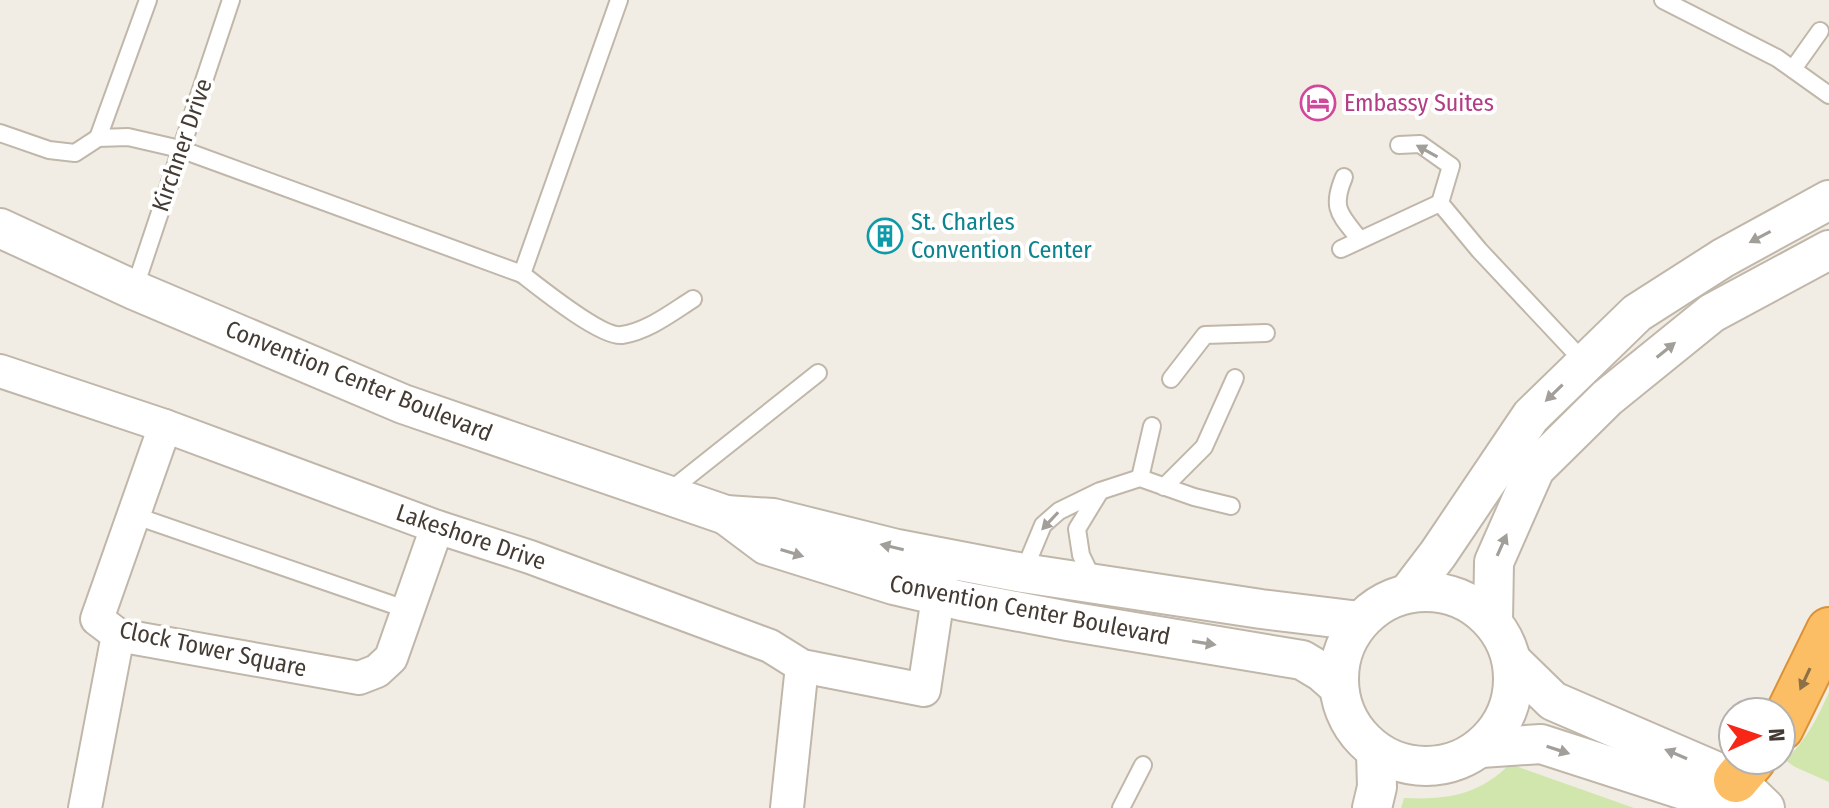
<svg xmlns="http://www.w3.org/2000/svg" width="1829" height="808" viewBox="0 0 1829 808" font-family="'Fira Sans Condensed',sans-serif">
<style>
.green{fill:#d1e6ad}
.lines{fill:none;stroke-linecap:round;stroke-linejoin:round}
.service-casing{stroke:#c0b7aa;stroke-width:20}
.minor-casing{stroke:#c0b7aa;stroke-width:36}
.tertiary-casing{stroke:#c0b7aa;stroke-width:42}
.motorway-casing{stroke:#db9135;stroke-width:48}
.service{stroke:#fff;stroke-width:16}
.minor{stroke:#fff;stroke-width:32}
.tertiary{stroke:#fff;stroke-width:38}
.motorway{stroke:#fcbe65;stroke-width:44}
.oneway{fill:#a29e9a}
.oneway2{fill:#8e7048}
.labels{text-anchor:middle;stroke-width:8;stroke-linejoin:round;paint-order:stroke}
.hotel-label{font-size:24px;fill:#b23c85;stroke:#fff;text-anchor:start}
.street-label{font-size:24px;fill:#443c34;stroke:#fff}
.culture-label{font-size:24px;fill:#0d838f;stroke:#fff;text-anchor:start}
</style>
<rect width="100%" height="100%" fill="#f2ede4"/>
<g class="green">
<path d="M1829,692v90l-34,-15 -10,-7c21,-19 33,-43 44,-68z"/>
<path d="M1510,764l124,44h-233l3,-10c43,2 75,-3 106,-34z"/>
</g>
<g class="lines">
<g class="service-casing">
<g id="service">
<polyline points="1663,0 1777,58 1829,95"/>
<polyline points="1793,69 1820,31"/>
<polyline points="0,133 49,150 75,153 98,138 128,137 180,149 522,274 619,0"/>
<polyline points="98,138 148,0"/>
<polyline points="1399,145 1420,144 1451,166 1440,203 1479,250 1585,363"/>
<path d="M1344,177c-14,33 -3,38 16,63"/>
<polyline points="1341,249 1440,203"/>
<path d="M522,274c18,14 80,64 100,61 26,-4 49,-22 71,-36"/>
<polyline points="134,290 231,0"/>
<polyline points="1171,379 1205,335 1266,333"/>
<polyline points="1140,478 1152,426"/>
<polyline points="1164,487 1204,447 1235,378"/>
<polyline points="667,493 818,373"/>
<polyline points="133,515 408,610"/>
<polyline points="1023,573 1043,525 1059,511 1100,491 1140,478 1194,497 1231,506"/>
<polyline points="1093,580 1081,555 1077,529 1099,493"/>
<polyline points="1121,808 1143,765"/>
</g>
</g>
<g class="minor-casing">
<g id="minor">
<polyline points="0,371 165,426 437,527 530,557 770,646 802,666 924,690 942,570"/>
<polyline points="165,426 97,619 118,635 359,678 377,671 391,658 437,527"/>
<polyline points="85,808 118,635"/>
<polyline points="787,808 802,666"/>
</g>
</g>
<g class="tertiary-casing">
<g id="tertiary">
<polyline points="0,228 134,290 403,404 726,515 773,518 897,549 1023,573 1261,609 1360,621"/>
<polyline points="726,515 766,545 894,585 962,601 1068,621 1302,660 1322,672 1339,687"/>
<circle cx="1426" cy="679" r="87"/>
<polyline points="1409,592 1438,554 1531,416 1637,313 1723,258 1829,200"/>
<polyline points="1493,621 1494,562 1535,469 1607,398 1712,313 1829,250"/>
<polyline points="1513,662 1553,701 1736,780 1765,808"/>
<polyline points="1481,748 1541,744 1727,804 1751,808"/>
<polyline points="1372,808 1377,787 1376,752"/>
</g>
</g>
<g class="motorway-casing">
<g id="motorway">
<polyline points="1781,728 1829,630"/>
<polyline points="1736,780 1753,760"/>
</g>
</g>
<use href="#service" class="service"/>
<use href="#minor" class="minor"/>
<use href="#tertiary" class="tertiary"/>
<use href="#motorway" class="motorway"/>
</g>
<defs><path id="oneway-solid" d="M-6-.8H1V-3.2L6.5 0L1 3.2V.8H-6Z" transform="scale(2)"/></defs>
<g class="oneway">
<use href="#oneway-solid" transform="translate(1427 151) rotate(-151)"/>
<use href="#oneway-solid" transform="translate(1760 237) rotate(152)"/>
<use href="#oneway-solid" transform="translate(1666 350) rotate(-39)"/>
<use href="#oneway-solid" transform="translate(1554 393) rotate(136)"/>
<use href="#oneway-solid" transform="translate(1050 521) rotate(133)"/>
<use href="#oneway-solid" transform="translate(1502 545) rotate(-66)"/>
<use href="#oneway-solid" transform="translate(892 547) rotate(-167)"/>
<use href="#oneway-solid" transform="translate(792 553) rotate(17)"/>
<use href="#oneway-solid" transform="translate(1204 643) rotate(9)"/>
<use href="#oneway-solid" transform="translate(1558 750) rotate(18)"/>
<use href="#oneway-solid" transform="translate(1676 754) rotate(-157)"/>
</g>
<use class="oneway2" href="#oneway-solid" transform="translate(1805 679) rotate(115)"/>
<defs>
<g id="hotel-ring" transform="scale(1.8)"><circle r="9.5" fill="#fff" stroke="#d1479c" stroke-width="1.5"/><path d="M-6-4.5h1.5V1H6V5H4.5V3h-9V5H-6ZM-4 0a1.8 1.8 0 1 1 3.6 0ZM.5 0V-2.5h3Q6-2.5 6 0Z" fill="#d1479c"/></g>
<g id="building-ring" transform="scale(1.8)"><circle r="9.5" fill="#fff" stroke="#0f9aa8" stroke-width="1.5"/><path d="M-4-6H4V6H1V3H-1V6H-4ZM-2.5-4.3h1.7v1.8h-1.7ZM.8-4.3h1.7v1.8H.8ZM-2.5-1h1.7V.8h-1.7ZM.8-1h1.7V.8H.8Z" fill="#0f9aa8"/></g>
</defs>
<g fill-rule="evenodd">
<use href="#hotel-ring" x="1318" y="103"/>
<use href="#building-ring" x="885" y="236"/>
</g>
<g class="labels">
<g class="hotel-label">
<text x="1344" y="111">Embassy Suites</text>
</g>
<g class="street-label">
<text transform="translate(182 145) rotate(-71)" y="8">Kirchner Drive</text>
<text transform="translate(359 381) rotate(22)" y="8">Convention Center Boulevard</text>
<text transform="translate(471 537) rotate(19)" y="8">Lakeshore Drive</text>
<text transform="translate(1030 610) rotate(11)" y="8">Convention Center Boulevard</text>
<text transform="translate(213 649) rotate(12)" y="8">Clock Tower Square</text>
</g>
<g class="culture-label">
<text x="911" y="230">St. Charles<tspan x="911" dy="28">Convention Center</tspan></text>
</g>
</g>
<g transform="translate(1757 736) rotate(87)"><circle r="38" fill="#ffffff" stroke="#b4b1ae" stroke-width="2"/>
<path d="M0-6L14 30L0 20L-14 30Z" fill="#f72616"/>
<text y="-12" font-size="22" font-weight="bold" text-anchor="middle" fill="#443c34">N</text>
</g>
</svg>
